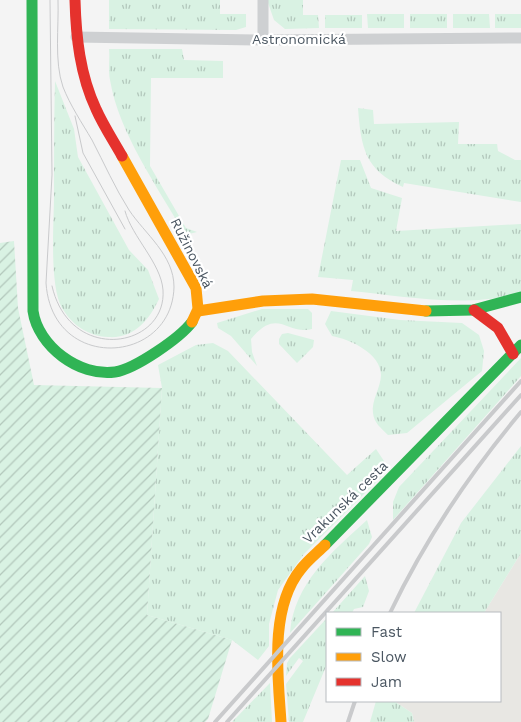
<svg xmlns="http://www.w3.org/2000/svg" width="521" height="722" viewBox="0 0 521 722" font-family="'Work Sans',sans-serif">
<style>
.commercial{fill:#e8e7e3}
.grass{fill:url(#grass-tufts)}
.garden{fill:url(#garden-furrows)}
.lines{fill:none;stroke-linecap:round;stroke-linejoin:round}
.street{stroke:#ced0d2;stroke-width:11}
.fast{stroke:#30b455;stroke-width:11}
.slow{stroke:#ff9f0a;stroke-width:11}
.jam{stroke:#e5322d;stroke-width:11}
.tram{stroke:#c9cacc;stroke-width:1}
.rail{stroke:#c9cacc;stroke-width:4}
.labels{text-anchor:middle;stroke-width:4.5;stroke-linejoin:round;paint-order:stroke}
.street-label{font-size:14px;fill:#4a5661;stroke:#fff}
</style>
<defs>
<pattern id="grass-tufts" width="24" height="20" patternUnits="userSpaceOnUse" patternTransform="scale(1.25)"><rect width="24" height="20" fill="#d9f2e3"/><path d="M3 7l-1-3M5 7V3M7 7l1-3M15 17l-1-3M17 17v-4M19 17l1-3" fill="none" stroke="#b2c7bb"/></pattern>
<pattern id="garden-furrows" width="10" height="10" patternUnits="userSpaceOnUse" patternTransform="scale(1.25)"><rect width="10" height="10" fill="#d9f2e3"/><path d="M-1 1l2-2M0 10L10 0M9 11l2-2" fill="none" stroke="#b2c7bb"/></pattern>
</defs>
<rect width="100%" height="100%" fill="#f4f4f4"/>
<polygon class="commercial" points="521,553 521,722 414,722 412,713 394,701 500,701 500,613 484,613"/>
<g class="grass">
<polygon points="109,0 220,0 220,14 246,14 246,27 236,30 109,29"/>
<polygon points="267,0 303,0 303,15 318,15 319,28 285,29 274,20"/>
<polygon points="367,14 404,14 404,28 368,28"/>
<rect x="410" y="14" width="37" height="14"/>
<polygon points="453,14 489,14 490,28 453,28"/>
<rect x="495" y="14" width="26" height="14"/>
<rect x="325" y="15" width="37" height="13"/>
<path d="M109,49h73l2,11 39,1v17h-72l-1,88 36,62 11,4 -12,3c-27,-48 -66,-101 -75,-155 -2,-10 0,-21 -1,-31z"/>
<path d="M55,81l19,48 4,28 51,93 19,20 11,29c-10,21 -25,40 -51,38 -20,-1 -36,-12 -46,-29 -13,-23 -8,-85 -8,-113 0,-38 0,-76 1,-114z"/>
<path d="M358,108l15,2 1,14 85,-2 -1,22h39l1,7 17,9h6v42l-117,-19 -1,4c-38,-17 -42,-39 -45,-79z"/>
<path d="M341,160h19l11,28 31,10 -6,33 125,-7v68c-51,17 -117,4 -170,-1l2,-11 -35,-3z"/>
<path d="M262,309h46l4,4v16c-25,7 -34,-23 -61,10l1,13 5,14 -26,-30 -13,-8 -1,-5z"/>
<path d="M331,311l69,9 62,3 17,12 5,16 -2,20 -75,62 -19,2c-7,-7 -14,-12 -15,-22 -2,-12 8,-26 8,-38 0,-22 -32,-36 -49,-39l-7,-12z"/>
<polygon points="288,333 314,340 313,347 297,363 279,344 279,339 282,334"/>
<polygon points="213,343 228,351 347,475 376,449 384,461 384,474 304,554 278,590 269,624 269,646 258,660 232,640 147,615 162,388 158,365 196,345"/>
<polygon points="521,358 521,376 393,520 393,502 399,487"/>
<polygon points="521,446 521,553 484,613 414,613 461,523"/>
<path d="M367,520l5,17 -3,7 -79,89c4,-50 42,-81 77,-113z"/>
<polygon points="365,576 369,591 363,607 354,609 352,613 332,613"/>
<polygon points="327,618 327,664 303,722 289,722 286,684 303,661 299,658 286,676 287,663 290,658"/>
<polygon points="270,683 272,722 232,722"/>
<polygon points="376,701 394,701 412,713 414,722 370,722"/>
</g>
<polygon class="garden" points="14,241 18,308 34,385 162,388 147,615 232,640 208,719 205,722 0,722 0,243"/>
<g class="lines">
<g class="street">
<polyline points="263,0 263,40"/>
<polyline points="76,37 263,40 521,38"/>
</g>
<g class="fast">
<path d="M32,0l1,311c5,35 46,66 82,61 20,-3 65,-34 77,-50"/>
<polyline points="426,311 473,310 521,297"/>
<polyline points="325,545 521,345"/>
</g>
<g class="slow">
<polyline points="122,156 196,288 198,309 192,322"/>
<polyline points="198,311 263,301 312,299 426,311"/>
<path d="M281,722c-3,-46 -12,-114 20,-153 7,-9 16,-16 24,-24"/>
</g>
<g class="jam">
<path d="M75,0c1,37 5,75 21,109 7,16 17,31 26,47"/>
<polyline points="474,310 498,328 513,354"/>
</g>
<g class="tram">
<path d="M50,0l2,175 -6,108c6,90 126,82 128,4 0,-32 -29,-53 -45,-77 -14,-22 -25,-47 -37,-70 -10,-17 -22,-35 -29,-53 -9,-26 -4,-60 -5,-87"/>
<polyline points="75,116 83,153 125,229"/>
<path d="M52,286c18,79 115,62 111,4 -2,-27 -31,-53 -38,-79"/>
</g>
<g class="rail">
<path d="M390,613c35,-73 79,-139 131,-201"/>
<polyline points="215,722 521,381"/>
<polyline points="227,722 521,395"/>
<polyline points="348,722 355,701"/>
</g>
</g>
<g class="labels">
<g class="street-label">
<text x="299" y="44">Astronomická</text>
<text transform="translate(192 253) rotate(63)" y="5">Ružinovská</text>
<text transform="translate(345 502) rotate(-44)" y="5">Vrakunská cesta</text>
</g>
</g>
<rect x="326" y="612" width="175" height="90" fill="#ffffff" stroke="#b7bbc0"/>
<rect x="336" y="628" width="25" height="8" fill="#30b455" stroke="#b7bbc0"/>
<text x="371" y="637" font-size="15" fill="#4a5661">Fast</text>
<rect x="336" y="653" width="25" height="8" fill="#ff9f0a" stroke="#b7bbc0"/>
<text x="371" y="662" font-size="15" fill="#4a5661">Slow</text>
<rect x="336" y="678" width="25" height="8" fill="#e5322d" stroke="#b7bbc0"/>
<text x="371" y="687" font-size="15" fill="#4a5661">Jam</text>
</svg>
